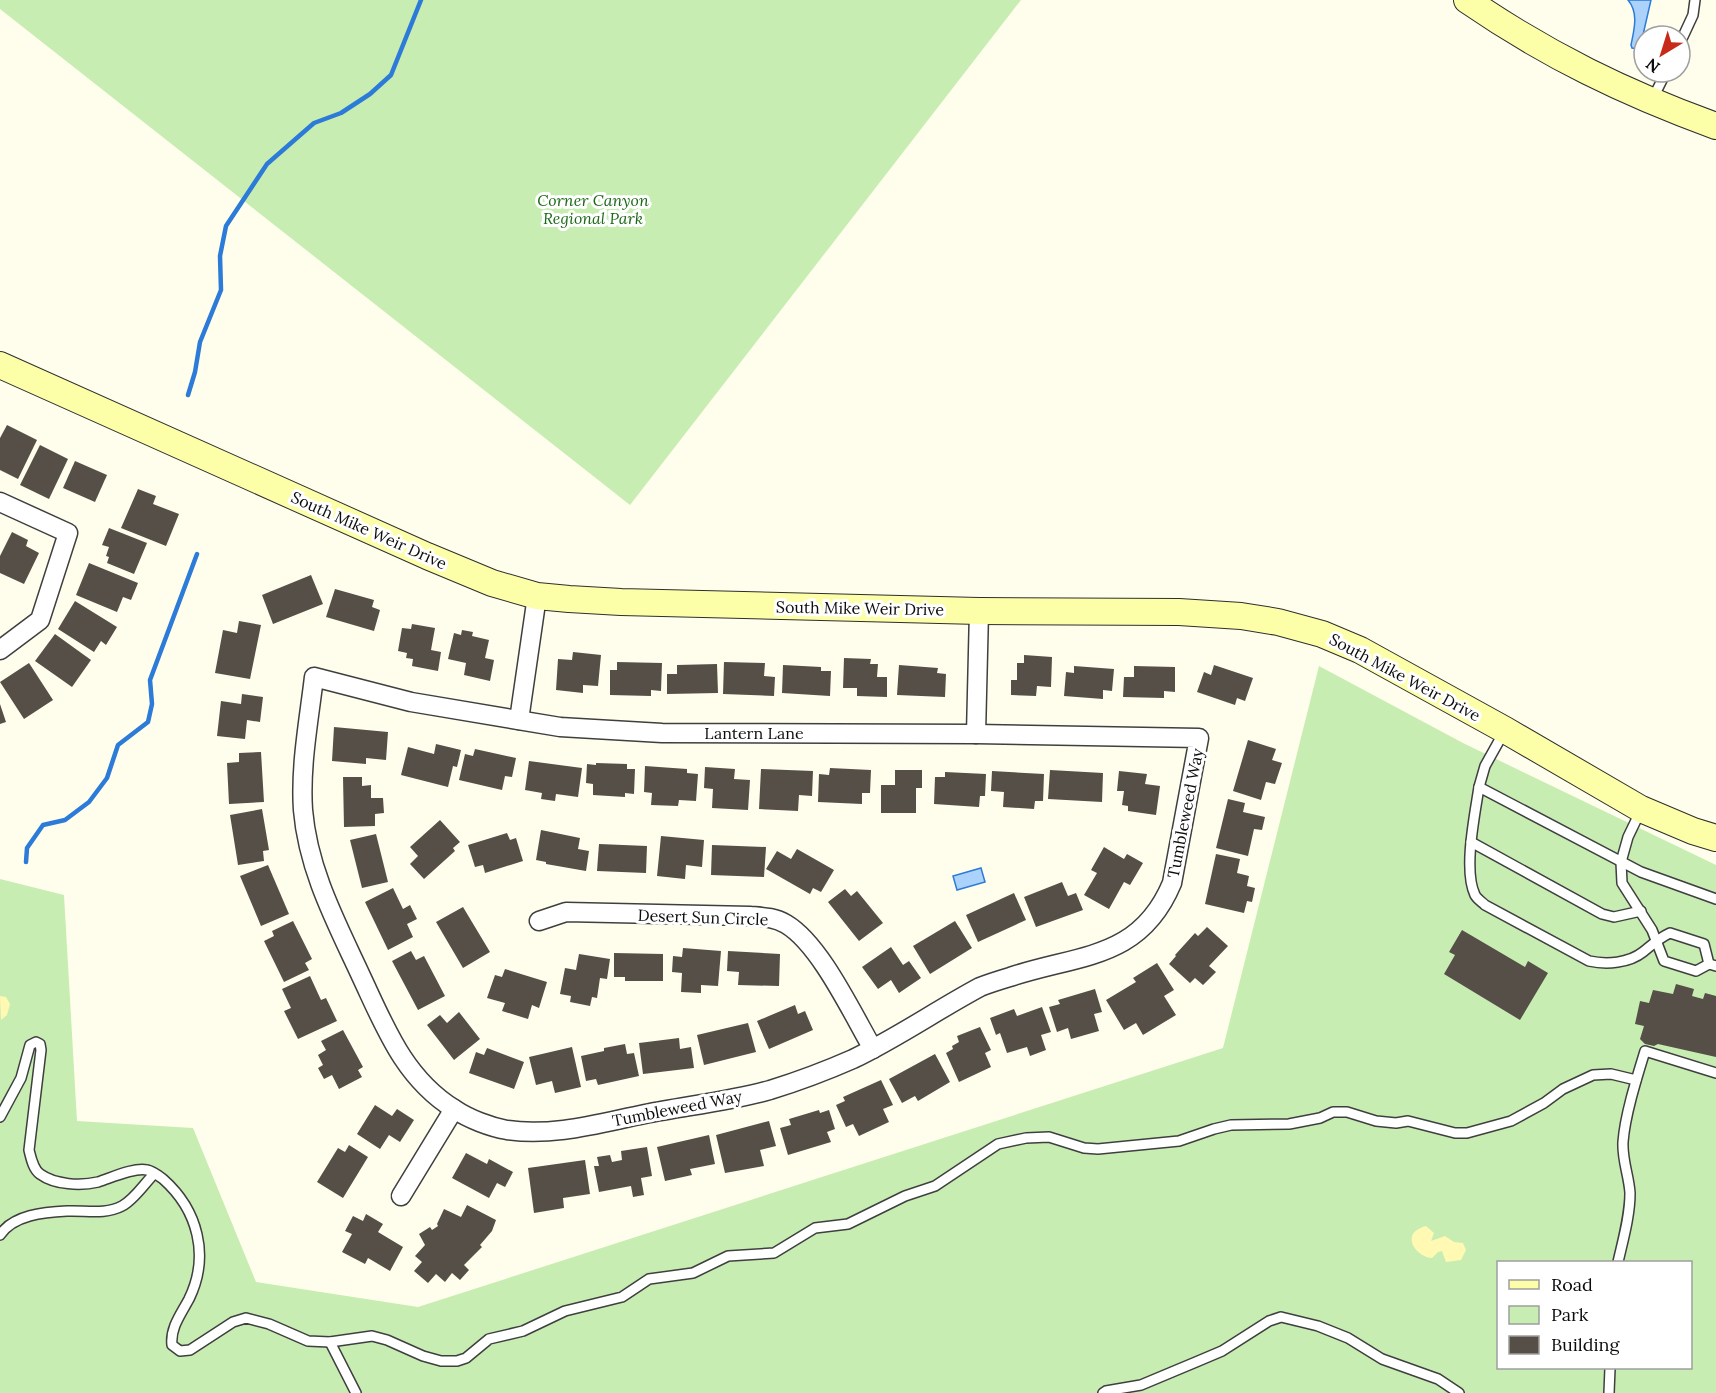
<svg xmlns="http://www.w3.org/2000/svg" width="1716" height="1393" viewBox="0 0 1716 1393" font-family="Lora,serif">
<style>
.green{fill:#c8edb2;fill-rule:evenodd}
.sand{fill:#fff9b4}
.water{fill:#abd2fb;stroke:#2c7bd8;stroke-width:1.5}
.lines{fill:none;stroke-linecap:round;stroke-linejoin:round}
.stream{stroke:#2c7bd8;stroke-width:4.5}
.building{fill:#564f48}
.lane-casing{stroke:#3f3f3f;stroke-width:12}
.street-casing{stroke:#3f3f3f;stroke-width:21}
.secondary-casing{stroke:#2e2e2e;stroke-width:28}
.lane{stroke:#fff;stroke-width:9}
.street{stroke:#fff;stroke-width:18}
.secondary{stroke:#fcffa7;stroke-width:26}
.labels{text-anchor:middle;stroke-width:6;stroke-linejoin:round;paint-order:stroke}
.park-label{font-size:16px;font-style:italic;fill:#1d6918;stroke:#fff}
.street-label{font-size:16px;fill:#0c0c0c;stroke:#fff}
</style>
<rect width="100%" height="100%" fill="#fffeec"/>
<g class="green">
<polygon points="0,0 1021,0 630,505 0,9"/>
<path d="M1319,666l144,77 253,122v528h-1716v-514l64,16 13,226 116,7 63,154 162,25 805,-259zM1498,1262h192v106h-192z"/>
</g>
<g class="sand">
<polygon points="0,996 6,997 10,1004 7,1015 1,1020"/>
<path d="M1426,1226l8,7 -3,8 14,-5 9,6 9,1 3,7 -5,10 -15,2 -4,-11 -4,1 -6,6c-10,0 -25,-13 -19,-24 2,-4 9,-7 13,-8z"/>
</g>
<g class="water">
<path d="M1628,0h23l-11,48 -2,1 -6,-1 -1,-3c3,-15 8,-32 -3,-45z"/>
<polygon points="981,868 985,882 957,890 953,876"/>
</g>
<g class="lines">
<g class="stream">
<polyline points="188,395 195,372 200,342 221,290 220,256 226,226 267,164 314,123 341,113 370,94 391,75 421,0"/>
<polyline points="26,862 27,848 43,825 65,820 89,802 107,778 118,745 148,722 152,704 150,680 197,554"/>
</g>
</g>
<g class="building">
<polygon points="7,425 37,440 18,479 0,470 0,438"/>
<polygon points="40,445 68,459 49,499 20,485"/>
<polygon points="75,461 107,475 95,502 63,488"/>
<polygon points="138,489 156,496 153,504 179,514 166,546 121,528"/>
<polygon points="109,528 147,543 134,574 107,563 109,557 106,556 109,547 102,545"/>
<polygon points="12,532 28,540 26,546 39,553 24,584 0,573 0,556"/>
<polygon points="89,563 138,583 131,600 123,597 117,612 76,595"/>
<polygon points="311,575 323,604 273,624 262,595"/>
<polygon points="335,589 374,600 372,607 380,610 374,631 326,617"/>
<polygon points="75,601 117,627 106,645 101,641 94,652 58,629"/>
<polygon points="239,621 261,625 250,679 215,673 223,630 237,633"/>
<polygon points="412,624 435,628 431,650 441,652 438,671 412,666 413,659 406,658 407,653 398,651 402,628 411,629"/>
<polygon points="462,630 473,632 472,636 489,640 485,658 494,660 490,681 464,675 466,663 448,659 454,633 461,635"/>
<polygon points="55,634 91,660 72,687 35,661"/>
<polygon points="573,652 601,655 598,686 583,685 583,693 556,690 558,659 572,660"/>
<polygon points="1024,655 1052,657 1051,687 1037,686 1036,696 1011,695 1011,680 1017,680 1017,663 1024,663"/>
<polygon points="844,658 871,659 870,664 878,664 877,677 887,677 887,697 857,696 857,688 843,688"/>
<polygon points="617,662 662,663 661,691 651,690 651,696 610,695 610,670 617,670"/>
<polygon points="724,662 765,663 764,676 775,677 774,696 723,694"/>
<polygon points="29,663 53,700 24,719 0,682"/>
<polygon points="717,664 718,693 667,694 667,674 677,674 677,665"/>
<polygon points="783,665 821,667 821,671 831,671 830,696 782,693"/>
<polygon points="899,665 938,668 937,673 946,674 945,697 897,695"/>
<polygon points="1214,665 1253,678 1245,701 1237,698 1235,705 1197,692 1204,672 1211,675"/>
<polygon points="1074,666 1114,669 1112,691 1103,690 1103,699 1064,696 1066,672 1074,673"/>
<polygon points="1134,666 1175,667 1175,692 1164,691 1164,698 1123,697 1124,677 1134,677"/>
<polygon points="242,694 263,697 260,722 247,720 245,739 217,736 221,701 241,704"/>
<polygon points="0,704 6,722 0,724"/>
<polygon points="334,727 388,732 386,760 366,758 366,764 332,761"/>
<polygon points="1248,740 1276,749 1272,760 1282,763 1275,784 1266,782 1261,800 1233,791"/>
<polygon points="436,744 461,750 457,767 453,766 448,787 401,775 408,747 434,754"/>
<polygon points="475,749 516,758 512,777 505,776 502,790 459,780 465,754 473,756"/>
<polygon points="261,752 264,802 229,804 227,763 239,762 239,753"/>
<polygon points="529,761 582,768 578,797 556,794 555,801 541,799 542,793 525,790"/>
<polygon points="596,763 627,764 627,769 635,769 634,794 625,793 625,797 593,795 593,784 586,783 587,764 596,765"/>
<polygon points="645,766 687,769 687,773 698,774 696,801 679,800 678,806 651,805 652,793 644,792"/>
<polygon points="705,767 735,769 734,779 750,780 748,810 712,808 713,789 704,788"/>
<polygon points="830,768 871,770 870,793 862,793 862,804 818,802 819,774 829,775"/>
<polygon points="761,769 813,771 812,796 799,795 798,811 759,809"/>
<polygon points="895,770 922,770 922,788 916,788 916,813 881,813 881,785 895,785"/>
<polygon points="1050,770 1103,773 1102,802 1048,799"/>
<polygon points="992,771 1044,774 1043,801 1035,801 1034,809 1003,807 1004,792 991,791"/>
<polygon points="1119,771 1147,774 1145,784 1160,786 1156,815 1128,811 1128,806 1122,805 1124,791 1117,791"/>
<polygon points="945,772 986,774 985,796 980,796 979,807 934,804 935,777 945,777"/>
<polygon points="343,777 362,777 362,786 371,785 371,798 383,798 384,813 375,814 375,826 344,827"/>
<polygon points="1228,799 1245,803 1243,812 1265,817 1262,830 1254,829 1248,856 1216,848"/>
<polygon points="262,809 269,850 263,851 264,861 238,865 230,815"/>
<polygon points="440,820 460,842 453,848 455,851 424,879 410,864 418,856 410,847"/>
<polygon points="541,830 580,838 578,849 589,851 586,871 546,864 546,862 536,860"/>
<polygon points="507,833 510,840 516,838 523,861 485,873 483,865 475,867 468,845"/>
<polygon points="376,834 388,882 362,888 350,840"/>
<polygon points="661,836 704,840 702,867 686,865 685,879 657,876"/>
<polygon points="599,844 647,846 646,873 597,871"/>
<polygon points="712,845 766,847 764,877 711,875"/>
<polygon points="1104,847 1124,859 1127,854 1143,863 1130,885 1124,882 1109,909 1084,895 1097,873 1091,870"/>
<polygon points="797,849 834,870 821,892 813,888 810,894 766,869 777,851 791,859"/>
<polygon points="1216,854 1240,859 1237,873 1249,876 1247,886 1255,888 1252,902 1247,901 1244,913 1205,904"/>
<polygon points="268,865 289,914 261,926 240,876"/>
<polygon points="1062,882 1068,896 1076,893 1083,910 1036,927 1024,897"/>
<polygon points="393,888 403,909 410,905 417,919 407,924 413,937 388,950 365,902"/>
<polygon points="845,889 851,896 857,891 883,923 859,941 828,902"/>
<polygon points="1014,893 1026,920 978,942 966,915"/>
<polygon points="463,907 490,952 463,968 436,922"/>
<polygon points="293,921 312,959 305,963 309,970 284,982 264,941 274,936 272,931"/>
<polygon points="955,921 972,948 930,974 913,946"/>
<polygon points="1207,927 1228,946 1209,966 1216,972 1203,985 1195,978 1190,983 1169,964 1176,956 1175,955 1195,933 1198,936"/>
<polygon points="1462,930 1525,967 1528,961 1548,973 1520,1020 1444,974 1455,955 1449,952"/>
<polygon points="891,947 903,965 909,961 921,978 899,993 891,980 878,989 862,967"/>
<polygon points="683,948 721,951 718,986 701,985 701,993 681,992 682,973 672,972 673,956 682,957"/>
<polygon points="411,951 416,960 424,956 445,996 418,1010 392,961"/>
<polygon points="728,951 780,954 779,986 738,985 739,972 727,971"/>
<polygon points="614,953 663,954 663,981 625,981 625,977 614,977"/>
<polygon points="579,954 610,959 607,979 600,978 597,998 592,997 590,1006 570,1002 571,996 560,994 565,968 576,970"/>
<polygon points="1157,963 1174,990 1164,996 1176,1015 1143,1035 1136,1023 1124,1030 1106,1000 1136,982 1133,978"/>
<polygon points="505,969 547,982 539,1008 532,1005 528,1019 502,1011 505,1003 487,998 495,975 502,977"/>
<polygon points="310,976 321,1000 326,998 337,1021 298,1039 284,1011 291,1008 282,989"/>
<polygon points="1676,984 1694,989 1692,996 1703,999 1705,993 1716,996 1716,1057 1658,1044 1654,1046 1645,1044 1640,1039 1644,1026 1635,1024 1640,1001 1649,1003 1653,990 1673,994"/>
<polygon points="1095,989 1102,1012 1094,1014 1099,1031 1071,1039 1068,1028 1057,1032 1049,1007 1060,1004 1058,1000"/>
<polygon points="795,1005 798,1014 805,1011 813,1030 769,1049 757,1021"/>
<polygon points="1042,1007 1051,1032 1041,1035 1046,1050 1030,1056 1027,1047 1007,1053 1000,1033 996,1035 990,1018 1014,1009 1017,1016"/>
<polygon points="459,1012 480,1039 454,1060 427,1025 440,1015 447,1023"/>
<polygon points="748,1023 756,1052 704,1065 697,1035"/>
<polygon points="980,1027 991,1050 985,1053 991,1067 959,1082 946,1053 953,1049 952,1046 959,1042 957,1036"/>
<polygon points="343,1030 363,1067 358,1070 362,1077 339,1089 332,1075 324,1079 318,1068 323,1065 318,1055 326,1050 321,1041"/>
<polygon points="679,1038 680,1049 691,1047 694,1068 643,1074 639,1043"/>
<polygon points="625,1044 627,1054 634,1053 639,1076 598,1085 596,1079 586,1081 581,1056 604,1051 604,1048"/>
<polygon points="572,1047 581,1087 555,1093 552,1081 536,1085 529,1057"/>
<polygon points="487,1048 524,1062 514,1089 469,1073 476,1052 484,1055"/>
<polygon points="935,1054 950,1082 918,1101 915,1096 902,1103 889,1079"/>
<polygon points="881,1080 893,1105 883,1109 889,1122 859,1136 853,1124 846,1127 836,1105 845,1101 843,1097"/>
<polygon points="375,1105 392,1116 397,1109 414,1120 400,1142 389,1135 380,1149 357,1134"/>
<polygon points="819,1110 820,1113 829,1110 835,1129 827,1132 831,1142 788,1155 780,1128 791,1125 789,1119"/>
<polygon points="769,1121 776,1146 760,1150 764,1166 725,1173 716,1135"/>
<polygon points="709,1135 715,1164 690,1169 692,1175 665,1181 657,1147"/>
<polygon points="349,1145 368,1157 343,1198 317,1182 338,1148 345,1152"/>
<polygon points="647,1147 652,1176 641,1178 644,1195 633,1197 631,1186 599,1192 594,1166 599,1166 597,1157 610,1155 612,1162 622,1160 621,1151"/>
<polygon points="466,1153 487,1164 489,1159 513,1172 505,1187 497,1183 489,1198 452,1178"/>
<polygon points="585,1160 590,1194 563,1198 564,1208 534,1213 528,1168"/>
<polygon points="467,1205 496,1220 492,1231 480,1245 482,1247 464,1265 469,1270 460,1280 452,1273 445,1282 436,1274 428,1283 414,1271 422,1262 415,1256 425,1245 419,1234 430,1227 432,1230 438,1226 437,1224 444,1209 461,1217"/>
<polygon points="366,1214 383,1224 378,1232 403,1247 390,1271 368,1258 365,1264 342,1252 352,1234 345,1231 353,1216 363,1221"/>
</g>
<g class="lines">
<g class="lane-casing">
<g id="lane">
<polyline points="1680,43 1693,15 1695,0"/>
<polyline points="1652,100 1666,72"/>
<polyline points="1479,787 1485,766 1504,732"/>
<polyline points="1641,810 1628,837 1621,862 1622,883 1652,930 1664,961 1696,971 1709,964 1716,966"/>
<polyline points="1471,842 1602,914 1614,917 1641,911"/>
<path d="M1709,964l-5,-20 -34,-11c-11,5 -17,11 -27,19 -14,11 -36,13 -54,9l-104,-56c-3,-3 -8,-6 -10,-10 -12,-25 0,-81 4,-108l162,85 75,27"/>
<path d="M0,1117l21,-39 9,-33 6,-3 4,2 1,6 -12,100c2,8 4,19 11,24 15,11 41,12 58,8 13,-4 36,-15 49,-12 5,1 12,6 16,9 35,31 47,77 26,120 -8,15 -19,29 -17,46l8,6 10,-1 43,-28 13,-4 23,6 39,17 22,1 42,-6 15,4 36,16 18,5h16l9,-3 23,-19 34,-8 42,-20 57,-14 27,-18 44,-6 35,-17 46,-3 41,-25 33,-4 57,-28 30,-10 63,-42 28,-6 23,-1 35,11 14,1 81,-8 35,-12 17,-4 58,-1 31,-6 13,-6h14l29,9 20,2 12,-2 47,12h12l44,-12 33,-18 19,-14 30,-14 18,-1 25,6"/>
<path d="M0,1235c13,-20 44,-23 67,-24 18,-1 38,4 55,-5 12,-6 22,-22 32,-32"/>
<path d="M1618,1262c5,-22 12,-46 12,-69 -1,-17 -8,-33 -7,-51 2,-27 14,-65 22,-91l71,22"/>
<polyline points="330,1342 356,1393"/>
<polyline points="1103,1393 1106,1391 1141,1385 1196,1362 1222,1351 1269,1321 1281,1317 1318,1326 1348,1338 1382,1359 1438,1379 1459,1393"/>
<polyline points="1609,1393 1610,1368"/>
</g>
</g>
<g class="street-casing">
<g id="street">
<polyline points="0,502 68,533 40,620 0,650"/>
<path d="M314,677l97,25 149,25 102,6 314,1 223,4 -27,145c-32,77 -93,71 -162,94 -10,3 -20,6 -30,10 -43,23 -83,51 -127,72 -25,11 -57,23 -83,31 -39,11 -85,16 -125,24 -45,9 -92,23 -138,16 -17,-3 -38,-11 -53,-21 -50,-31 -69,-82 -93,-133 -25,-54 -53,-106 -58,-166 -3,-44 6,-90 11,-133z"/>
<polyline points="519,720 537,596"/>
<polyline points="976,734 979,611"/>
<path d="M539,921l27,-9 184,4c12,1 24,1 36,8 34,20 66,89 87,125"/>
<polyline points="401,1196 454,1109"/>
</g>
</g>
<g class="secondary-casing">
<g id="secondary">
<path d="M1467,0c80,55 158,93 249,126"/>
<polyline points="0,365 427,556 492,583 537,596 569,599 621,602 979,611 1179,612 1241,616 1278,622 1322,634 1360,650 1505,730 1641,809 1693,831 1716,838"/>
</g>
</g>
<use href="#lane" class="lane"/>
<use href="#street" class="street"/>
<use href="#secondary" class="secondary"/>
</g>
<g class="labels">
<g class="park-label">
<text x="593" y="206">Corner Canyon<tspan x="593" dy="18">Regional Park</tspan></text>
</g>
<g class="street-label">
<text transform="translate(369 530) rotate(24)" y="6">South Mike Weir Drive</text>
<text transform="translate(860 608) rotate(1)" y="6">South Mike Weir Drive</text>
<text transform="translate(1405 677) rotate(28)" y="6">South Mike Weir Drive</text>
<text x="754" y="739">Lantern Lane</text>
<text transform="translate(1185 813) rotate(-79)" y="6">Tumbleweed Way</text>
<text transform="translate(703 917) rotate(2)" y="6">Desert Sun Circle</text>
<text transform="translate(677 1108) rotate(-11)" y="6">Tumbleweed Way</text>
</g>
</g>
<rect x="1497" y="1261" width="195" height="108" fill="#ffffff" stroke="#9e9e9e" stroke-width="1.5"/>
<rect x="1509" y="1280" width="30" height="9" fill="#fcffa7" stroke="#9e9e9e" stroke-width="1.5"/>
<text x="1551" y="1291" font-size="18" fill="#0c0c0c">Road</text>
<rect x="1509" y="1306" width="30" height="18" fill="#c8edb2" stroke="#9e9e9e" stroke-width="1.5"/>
<text x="1551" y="1321" font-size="18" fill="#0c0c0c">Park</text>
<rect x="1509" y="1336" width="30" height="18" fill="#564f48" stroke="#9e9e9e" stroke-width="1.5"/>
<text x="1551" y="1351" font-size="18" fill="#0c0c0c">Building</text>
<g transform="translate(1662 54) rotate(218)"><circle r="28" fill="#ffffff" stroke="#9e9e9e" stroke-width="1.5"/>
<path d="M0-4.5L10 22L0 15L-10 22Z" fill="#c72a19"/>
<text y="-9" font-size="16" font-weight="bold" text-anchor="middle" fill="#0c0c0c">N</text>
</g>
</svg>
